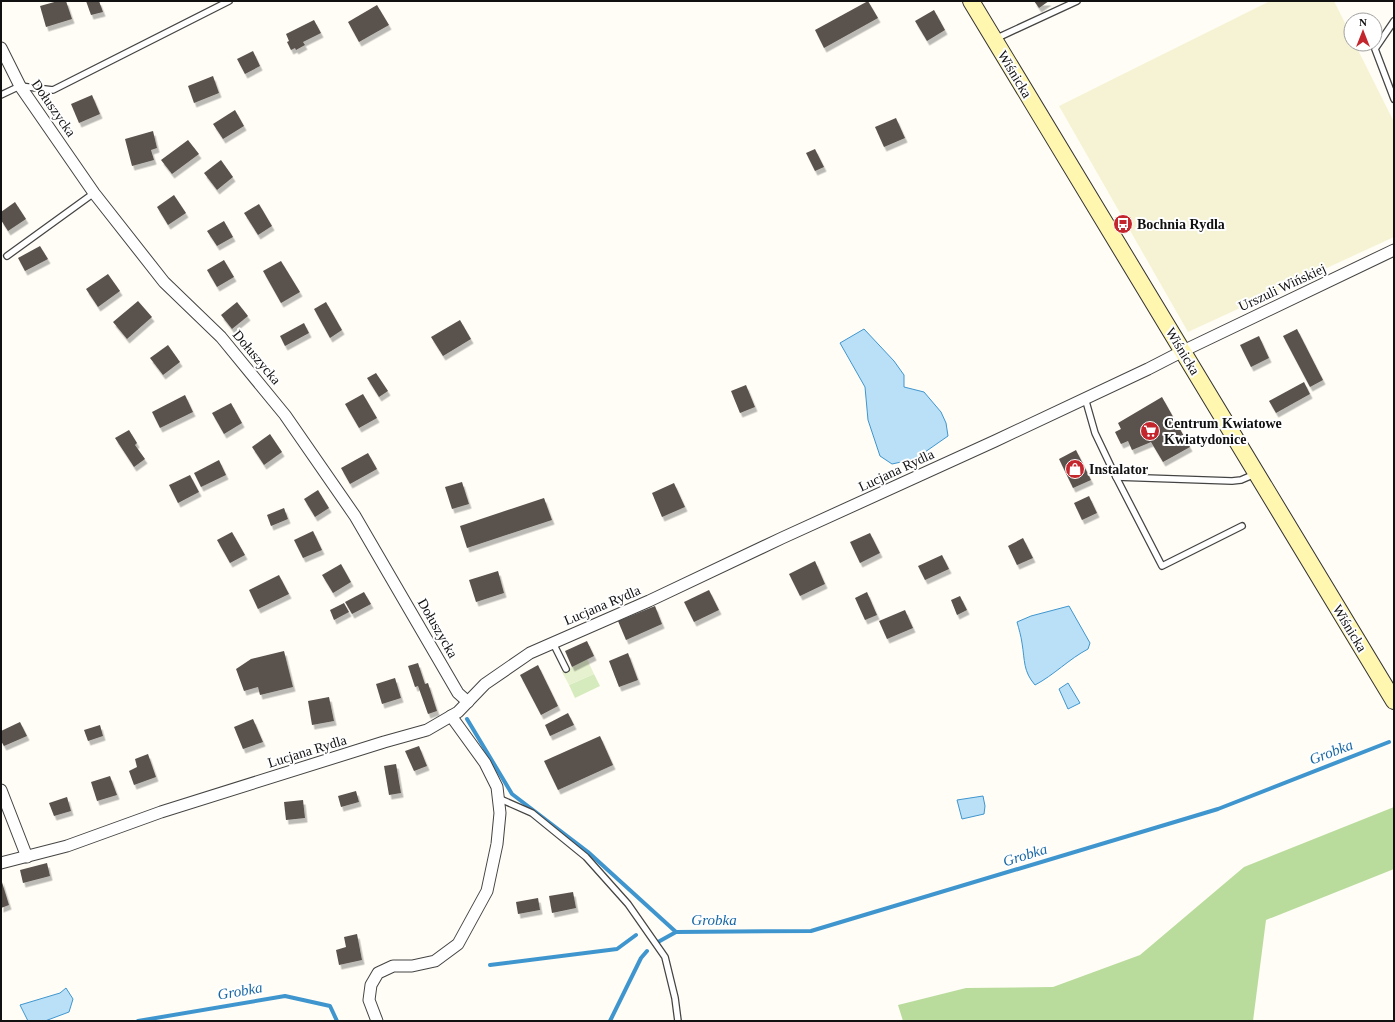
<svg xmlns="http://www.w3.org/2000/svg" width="1395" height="1022" viewBox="0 0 1395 1022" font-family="Georgia,serif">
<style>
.farmland{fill:#f6f3d4}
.green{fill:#d5ebbd}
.forest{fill:#b9dc9c}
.pitch{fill:#e6f2cf}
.water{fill:#b9e0f7;stroke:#3f96cf}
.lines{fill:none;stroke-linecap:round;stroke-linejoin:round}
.stream{stroke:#3f96cf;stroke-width:4}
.building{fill:#5a524d;filter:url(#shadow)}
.lane-casing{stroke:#444;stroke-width:8}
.street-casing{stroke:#444;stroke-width:13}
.secondary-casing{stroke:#333;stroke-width:18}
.lane{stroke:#fff;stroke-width:5.5}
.street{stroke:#fff;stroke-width:11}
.secondary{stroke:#fff6b0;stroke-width:16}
.labels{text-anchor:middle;stroke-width:4;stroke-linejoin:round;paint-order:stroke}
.street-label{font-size:14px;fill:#111;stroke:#fff}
.poi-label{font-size:14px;font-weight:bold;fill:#111;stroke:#fff;text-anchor:start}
.water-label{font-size:15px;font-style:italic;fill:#1768a6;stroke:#fff}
</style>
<defs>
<filter id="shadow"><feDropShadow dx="2.5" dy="4.5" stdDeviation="0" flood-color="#0004"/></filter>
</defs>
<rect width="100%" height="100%" fill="#fffdf5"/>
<polygon class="farmland" points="1270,1 1334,1 1351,35 1351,44 1355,44 1394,122 1394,237 1188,332 1059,106"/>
<polygon class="green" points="594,674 600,686 575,698 569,685"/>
<polygon class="forest" points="1394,807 1394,869 1266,920 1253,1021 903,1021 898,1005 966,988 1053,987 1140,955 1244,867"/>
<polygon class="pitch" points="587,659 594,674 569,685 562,672"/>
<g class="water">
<polygon points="864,329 894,361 904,375 904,387 924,392 941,412 946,423 948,436 915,459 892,464 880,456 868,420 865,387 840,343"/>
<path d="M1069,606l21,37 -2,6c-19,10 -34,26 -53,36 -12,-14 -10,-24 -13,-42 -1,-7 -3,-14 -5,-21l14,-6z"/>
<polygon points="1068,683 1080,703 1068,709 1059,689"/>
<polygon points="983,796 985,806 984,814 962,819 957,800"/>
<polygon points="66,988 73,999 69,1012 45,1021 28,1021 20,1005 60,993"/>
</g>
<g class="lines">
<g class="stream">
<polyline points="467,719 512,794 588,852 676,932"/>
<polyline points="658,942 676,932 811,931 1218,809 1389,742"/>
<polyline points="490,965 617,949 636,935"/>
<polyline points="138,1021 285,996 330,1006 337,1021"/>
<polyline points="610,1021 641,958 647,951"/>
</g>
</g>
<g class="building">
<polygon points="58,1 66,1 72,19 46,27 40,6"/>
<polygon points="86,1 99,1 103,12 91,15"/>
<polygon points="868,1 878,18 824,48 815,30"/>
<polygon points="1034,1 1049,1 1039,8"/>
<polygon points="377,5 389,25 359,42 348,22"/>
<polygon points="934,10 945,30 927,41 915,21"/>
<polygon points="314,20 321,33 303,42 305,45 296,50 295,48 291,50 287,42 289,41 286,34"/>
<polygon points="253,51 260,66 245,74 237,59"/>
<polygon points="213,76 219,93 194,103 188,86"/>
<polygon points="92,95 100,114 79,123 71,104"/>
<polygon points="235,110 244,126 223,139 213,124"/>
<polygon points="896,118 905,138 884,147 875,127"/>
<polygon points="153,131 157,148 151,150 154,160 132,166 125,139"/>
<polygon points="188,140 199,154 172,174 161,160"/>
<polygon points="815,149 824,167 815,171 806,153"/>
<polygon points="221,160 233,177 217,190 204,173"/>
<polygon points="174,195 186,213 168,225 157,207"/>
<polygon points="15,202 26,219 8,231 1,220 1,212"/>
<polygon points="259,204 272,226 258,235 244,213"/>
<polygon points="224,221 233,237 217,246 207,231"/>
<polygon points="40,246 48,259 25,271 18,258"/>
<polygon points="224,260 234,277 217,287 207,270"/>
<polygon points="281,261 300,292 281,303 263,271"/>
<polygon points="108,274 120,291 98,307 86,289"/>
<polygon points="138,301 152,317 127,339 113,322"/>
<polygon points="237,302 248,316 232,329 221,315"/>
<polygon points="326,302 342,330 330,338 314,309"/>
<polygon points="460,320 471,339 443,356 431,337"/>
<polygon points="304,323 309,333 285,346 280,336"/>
<polygon points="1297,329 1323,380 1310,387 1283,336"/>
<polygon points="1259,336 1269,358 1251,367 1240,345"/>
<polygon points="168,345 180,362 163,375 150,358"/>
<polygon points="376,373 388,391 379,397 367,378"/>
<polygon points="1304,382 1310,394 1276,413 1269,401"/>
<polygon points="746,385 755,407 740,413 731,391"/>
<polygon points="363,394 377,418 359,428 345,404"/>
<polygon points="185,395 193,412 160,428 152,412"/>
<polygon points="1162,397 1190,447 1163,462 1151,442 1132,450 1128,441 1121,444 1115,432 1121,429 1118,423"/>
<polygon points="231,403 242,423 224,434 212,413"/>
<polygon points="129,430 137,443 135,445 145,459 134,467 115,438"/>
<polygon points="270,434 282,452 264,465 252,447"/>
<polygon points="1076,450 1091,480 1073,488 1059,459"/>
<polygon points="368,453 377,469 350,484 341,468"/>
<polygon points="219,460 226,475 201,487 194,473"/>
<polygon points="190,475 199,492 178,503 169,485"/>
<polygon points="462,482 469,504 452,509 445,487"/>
<polygon points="674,483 685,507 662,517 652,493"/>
<polygon points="318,490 329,508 315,517 304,499"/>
<polygon points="1089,496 1097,513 1082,520 1074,503"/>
<polygon points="544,498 552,520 467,548 460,526"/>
<polygon points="284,508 288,519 271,526 267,515"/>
<polygon points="313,531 322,550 303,558 294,540"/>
<polygon points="232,532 245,555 230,563 217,540"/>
<polygon points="870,533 880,553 860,563 850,542"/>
<polygon points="1023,538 1033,558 1017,565 1008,546"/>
<polygon points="942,555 949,569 925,580 918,566"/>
<polygon points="815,561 825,584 800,596 789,574"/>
<polygon points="341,564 351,582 333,593 322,575"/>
<polygon points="498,571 504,593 476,602 469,580"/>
<polygon points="279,575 289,594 258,609 249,590"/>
<polygon points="709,590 719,610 694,622 684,602"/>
<polygon points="364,592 371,604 352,614 345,602"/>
<polygon points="867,592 877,615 865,620 855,598"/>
<polygon points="960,596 967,610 957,615 951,600"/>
<polygon points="344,603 349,612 334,620 330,610"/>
<polygon points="655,606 662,624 626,640 618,621"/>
<polygon points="905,610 913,628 887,639 879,621"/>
<polygon points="587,641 594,656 572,667 565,651"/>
<polygon points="284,651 293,687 260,695 258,687 244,691 236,669 251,659"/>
<polygon points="628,653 638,680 619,687 609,661"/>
<polygon points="418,663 425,684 428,683 437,711 428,714 418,686 415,687 408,666"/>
<polygon points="538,665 558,706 541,715 520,675"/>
<polygon points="395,678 401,698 382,704 376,684"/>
<polygon points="329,697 334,721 312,725 308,701"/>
<polygon points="568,713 574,725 550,736 545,725"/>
<polygon points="253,719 263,742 243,749 234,727"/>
<polygon points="20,722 27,736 4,746 1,741 1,731"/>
<polygon points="100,725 103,736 88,741 84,730"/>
<polygon points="600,736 613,765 558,790 544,761"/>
<polygon points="419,746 427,766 414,771 405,751"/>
<polygon points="148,754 156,777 134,785 129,771 137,767 135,759"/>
<polygon points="396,764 401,793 389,795 384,766"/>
<polygon points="110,776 117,795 97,801 91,782"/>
<polygon points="356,791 359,802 341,807 338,796"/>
<polygon points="67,797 71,811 54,816 49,803"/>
<polygon points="303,800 305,818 286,820 284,802"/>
<polygon points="47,863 50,876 23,883 20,870"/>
<polygon points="1,879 9,905 1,908"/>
<polygon points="573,892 576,908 552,913 549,896"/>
<polygon points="538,898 540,910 518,914 516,902"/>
<polygon points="357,934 362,960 339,965 336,950 346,947 344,937"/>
</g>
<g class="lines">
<g class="lane-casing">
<g id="lane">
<polyline points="1394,21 1375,49 1394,99"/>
<polyline points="995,39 1077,1"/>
<polyline points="1,95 20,86 53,90 229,1"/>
<polyline points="7,256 94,193"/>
<polyline points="1085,398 1095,433 1116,477 1232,481 1241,480 1255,474"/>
<polyline points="1116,477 1162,566 1242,526"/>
<polyline points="553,643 566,669"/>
<polyline points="498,798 532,813 586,857 628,904 665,957 675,998 678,1021"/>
</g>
</g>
<g class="street-casing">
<g id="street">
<polyline points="1,48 20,86 94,193 164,282 221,337 285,415 355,516 458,693 468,702"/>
<polyline points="1,790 27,857"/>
<polyline points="1,863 67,846 161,812 384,742 427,730 458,712 485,684 530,653 649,601 782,538 995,441 1148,369 1183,351 1394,250"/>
<polyline points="377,1021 369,1000 371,985 378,973 393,966 412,966 435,961 458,944 487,891 497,844 500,813 497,787 485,763 451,716"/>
</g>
</g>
<g class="secondary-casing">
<polyline id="secondary" points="971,1 1394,701"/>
</g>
<use href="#lane" class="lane"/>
<use href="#street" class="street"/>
<use href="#secondary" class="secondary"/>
</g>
<defs>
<g id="bus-disc" transform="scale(1)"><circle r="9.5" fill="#c4262e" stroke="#fff"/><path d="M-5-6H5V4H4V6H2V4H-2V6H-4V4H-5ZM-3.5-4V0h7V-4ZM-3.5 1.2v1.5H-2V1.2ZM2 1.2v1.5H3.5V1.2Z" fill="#fff"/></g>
<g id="supermarket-disc" transform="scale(1)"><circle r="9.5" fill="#c4262e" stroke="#fff"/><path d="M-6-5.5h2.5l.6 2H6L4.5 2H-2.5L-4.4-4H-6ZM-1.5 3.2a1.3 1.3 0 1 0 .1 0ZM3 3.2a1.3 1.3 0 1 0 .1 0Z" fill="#fff"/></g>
<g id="shop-disc" transform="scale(1)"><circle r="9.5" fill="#c4262e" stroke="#fff"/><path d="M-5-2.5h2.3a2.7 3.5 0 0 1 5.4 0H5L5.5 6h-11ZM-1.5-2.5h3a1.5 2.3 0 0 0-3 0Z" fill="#fff"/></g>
</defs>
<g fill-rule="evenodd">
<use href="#bus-disc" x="1123" y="224"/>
<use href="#supermarket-disc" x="1150" y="431"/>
<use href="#shop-disc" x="1075" y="469"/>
</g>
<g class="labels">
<g class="street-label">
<text transform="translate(1015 74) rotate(59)" y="5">Wiśnicka</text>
<text transform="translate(54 108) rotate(55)" y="5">Dołuszycka</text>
<text transform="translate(1282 287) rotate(-25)" y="5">Urszuli Wińskiej</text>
<text transform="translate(1183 351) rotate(59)" y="5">Wiśnicka</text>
<text transform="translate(257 357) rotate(50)" y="5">Dołuszycka</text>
<text transform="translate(896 470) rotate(-25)" y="5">Lucjana Rydla</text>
<text transform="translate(602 605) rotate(-23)" y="5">Lucjana Rydla</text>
<text transform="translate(438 628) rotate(60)" y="5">Dołuszycka</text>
<text transform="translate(1350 628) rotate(59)" y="5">Wiśnicka</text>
<text transform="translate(307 751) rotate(-17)" y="5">Lucjana Rydla</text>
</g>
<g class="poi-label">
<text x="1137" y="229">Bochnia Rydla</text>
<text x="1164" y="428">Centrum Kwiatowe<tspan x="1164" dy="16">Kwiatydonice</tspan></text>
<text x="1089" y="474">Instalator</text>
</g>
<g class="water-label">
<text transform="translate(1331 752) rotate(-21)" y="5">Grobka</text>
<text transform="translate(1025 855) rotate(-17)" y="5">Grobka</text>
<text x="714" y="925">Grobka</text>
<text transform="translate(240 991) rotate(-10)" y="5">Grobka</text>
</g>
</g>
<rect width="1395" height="1022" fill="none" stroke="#111111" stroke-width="4"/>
<g transform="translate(1363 32)"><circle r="19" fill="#ffffff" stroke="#a0a0a0"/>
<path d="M0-3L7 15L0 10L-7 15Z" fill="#c4262e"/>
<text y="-6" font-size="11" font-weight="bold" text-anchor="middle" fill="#111111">N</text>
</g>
</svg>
